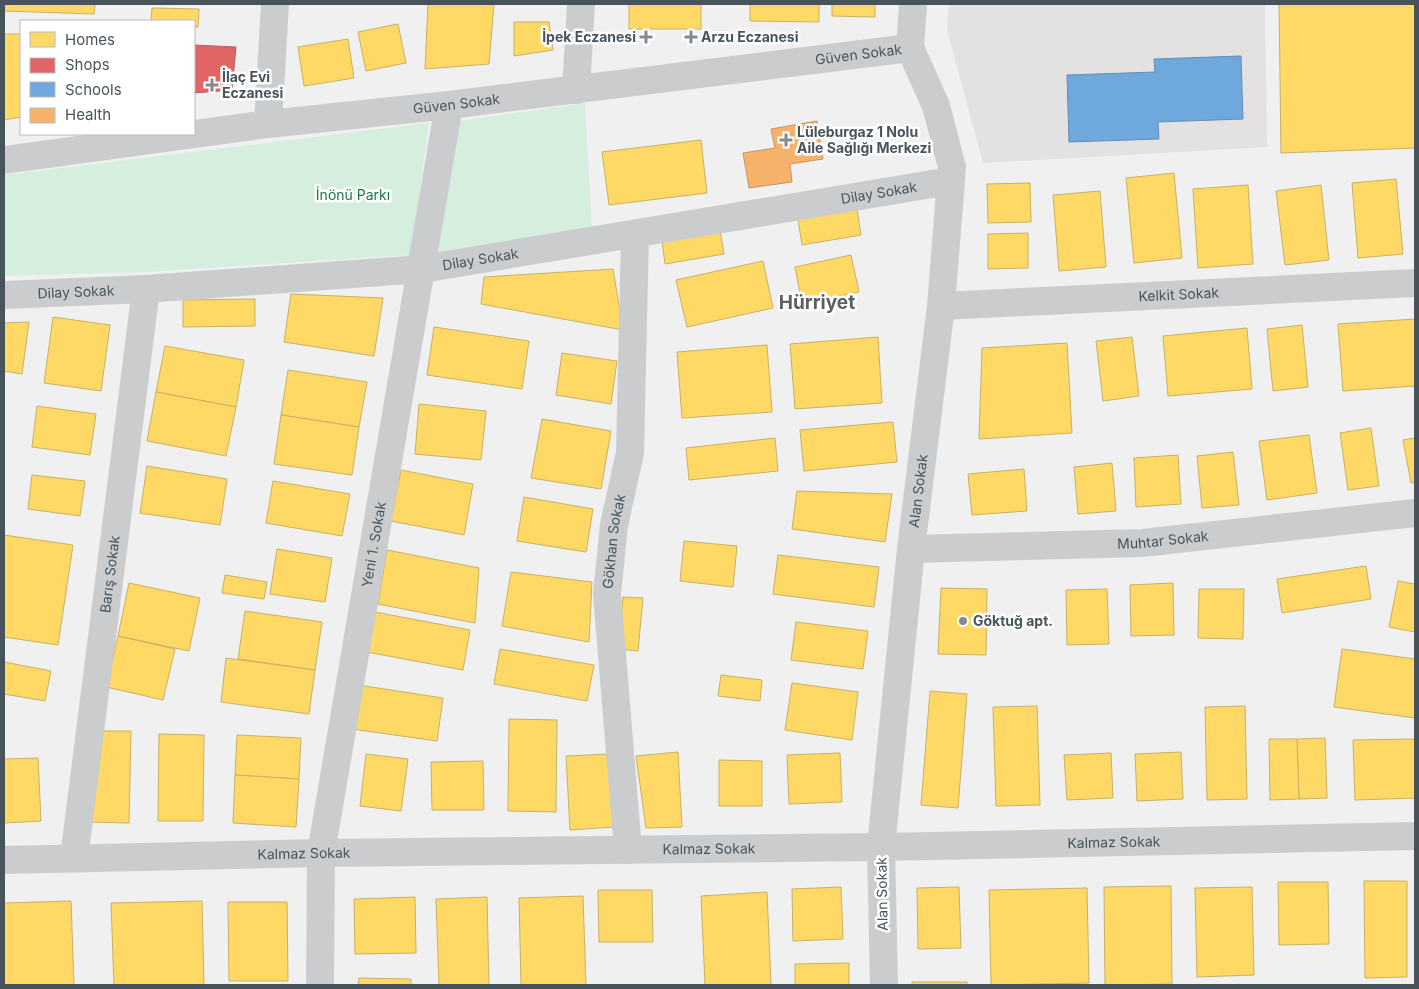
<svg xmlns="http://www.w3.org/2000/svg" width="1419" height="989" viewBox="0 0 1419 989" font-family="Inter,sans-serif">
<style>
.education{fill:#e3e1e2}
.green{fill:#d6eedd}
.homes{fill:#ffd966;stroke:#c8b163}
.shops{fill:#e06666;stroke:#b26163}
.schools{fill:#6fa8dc;stroke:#638fb6}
.health{fill:#f6b26b;stroke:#c29666}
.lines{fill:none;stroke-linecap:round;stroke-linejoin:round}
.minor{stroke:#caccce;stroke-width:28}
.poi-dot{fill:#838b90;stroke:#fff;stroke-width:2}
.labels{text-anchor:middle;stroke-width:5;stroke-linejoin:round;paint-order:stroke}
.poi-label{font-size:14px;font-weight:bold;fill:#48545c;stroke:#fff;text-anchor:start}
.street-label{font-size:14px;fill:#48545c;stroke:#fff}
.park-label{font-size:14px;fill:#1b7b45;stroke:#fff}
.district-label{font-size:19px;font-weight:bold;fill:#5c6064;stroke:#fff}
</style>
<rect width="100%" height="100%" fill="#f1f0f0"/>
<polygon class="education" points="949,4 1265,4 1267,147 983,163 947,30"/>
<g class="green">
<polygon points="585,103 592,229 438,253 460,121"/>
<polygon points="429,123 411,255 147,272 4,276 4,175"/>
</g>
<g class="homes">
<polygon points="4,4 95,4 94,14 4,11"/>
<polygon points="428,4 494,4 489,64 425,69"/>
<rect x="629" y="4" width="72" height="25"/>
<polygon points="750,4 819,4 819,22 750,21"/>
<polygon points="832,4 875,4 875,17 832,16"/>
<polygon points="1279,4 1415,4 1415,148 1281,153"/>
<polygon points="152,8 199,9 198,27 194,27 194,21 151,21"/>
<polygon points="514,22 549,22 553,50 514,56"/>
<polygon points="398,24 406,63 366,71 358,32"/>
<polygon points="4,34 21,34 21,117 4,120"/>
<polygon points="348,39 354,78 304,86 298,47"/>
<polygon points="701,140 707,193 609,205 602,152"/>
<polygon points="1174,173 1182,258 1134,263 1126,178"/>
<polygon points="1396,179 1403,254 1358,258 1352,183"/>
<polygon points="1030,183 1031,222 988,223 987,184"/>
<polygon points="1248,185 1253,264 1198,268 1193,189"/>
<polygon points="1321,185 1329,260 1285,265 1276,191"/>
<polygon points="1100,191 1106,267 1059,271 1053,195"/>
<polygon points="856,204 861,235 802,245 797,214"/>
<polygon points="719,224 724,254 665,264 661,233"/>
<polygon points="1028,233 1028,268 988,269 988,234"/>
<polygon points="851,255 859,292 802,304 795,267"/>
<polygon points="763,261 773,308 687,327 676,280"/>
<polygon points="613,269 623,330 481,304 484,277"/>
<polygon points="291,294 383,298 374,356 284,342"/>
<polygon points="255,299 255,326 183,327 183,300"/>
<polygon points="53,317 110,325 101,391 44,383"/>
<polygon points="1415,319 1415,386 1343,391 1338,324"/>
<polygon points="29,322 22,374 4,371 4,323"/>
<polygon points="1302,325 1308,387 1273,391 1267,329"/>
<polygon points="434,327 529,341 522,389 427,375"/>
<polygon points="1247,328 1252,389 1168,396 1163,336"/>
<polygon points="878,337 882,403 795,409 790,344"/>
<polygon points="1132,337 1139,396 1103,401 1096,341"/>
<polygon points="1067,343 1072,433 979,439 982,348"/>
<polygon points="767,345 772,412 682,418 677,352"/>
<polygon points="165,346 244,360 236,407 156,392"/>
<polygon points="562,353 617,361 611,404 556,395"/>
<polygon points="288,370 367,382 359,427 281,415"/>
<polygon points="156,392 236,407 226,456 147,441"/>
<polygon points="419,404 486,411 481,460 415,454"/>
<polygon points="37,406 96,414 90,455 32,447"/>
<polygon points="281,415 359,427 352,475 274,464"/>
<polygon points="542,419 611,431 601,489 531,478"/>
<polygon points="893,422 897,462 804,471 800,430"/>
<polygon points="1371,428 1379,486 1348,490 1340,433"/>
<polygon points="1309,435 1317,493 1267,500 1259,441"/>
<polygon points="775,438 778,471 689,480 686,448"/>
<polygon points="1415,438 1415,482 1411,483 1403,440"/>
<polygon points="1233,452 1239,505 1202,508 1197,456"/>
<polygon points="1178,455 1181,504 1136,507 1134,458"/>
<polygon points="1112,463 1116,511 1078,514 1074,467"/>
<polygon points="147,466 227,479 220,525 140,513"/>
<polygon points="1024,469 1027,511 972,515 968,474"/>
<polygon points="401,470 473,484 464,535 391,521"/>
<polygon points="32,475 85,481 80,516 28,509"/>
<polygon points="273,481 350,494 342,536 266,523"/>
<polygon points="797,491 892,494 885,542 792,529"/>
<polygon points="524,497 593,509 586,552 517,541"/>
<polygon points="4,535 73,545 58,645 4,637"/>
<polygon points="684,541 737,546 733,587 680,581"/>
<polygon points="277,549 332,558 325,602 270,594"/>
<polygon points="387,550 479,568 475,623 378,604"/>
<polygon points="778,555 879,567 874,607 773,594"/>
<polygon points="1366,566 1371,599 1282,613 1277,579"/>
<polygon points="511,572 592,582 589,642 502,626"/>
<polygon points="225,575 267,582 264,599 222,593"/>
<polygon points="1398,581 1415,584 1415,632 1389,627"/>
<polygon points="129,583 200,598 189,651 118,636"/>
<polygon points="1173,583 1174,635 1131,636 1130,585"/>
<polygon points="941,588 987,589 986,655 938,654"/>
<polygon points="1107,589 1109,644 1067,645 1066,590"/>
<polygon points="1199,589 1244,589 1243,639 1198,638"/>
<polygon points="623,597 643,598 638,651 618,649"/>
<polygon points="245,611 322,622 315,670 238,659"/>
<polygon points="375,612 470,630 463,670 367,652"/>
<polygon points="796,622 868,631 863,669 791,660"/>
<polygon points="118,636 175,649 163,700 106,687"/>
<polygon points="500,649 594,665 587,701 494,684"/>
<polygon points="1342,649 1415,659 1415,718 1334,707"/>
<polygon points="226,658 315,670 309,714 221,702"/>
<polygon points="4,662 51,671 45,701 4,694"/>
<polygon points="721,675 762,680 760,701 718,696"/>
<polygon points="792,683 858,692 852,740 785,730"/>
<polygon points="358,685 443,698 437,741 352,729"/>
<polygon points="930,691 967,694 958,808 921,805"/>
<polygon points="1037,706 1040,805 996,806 993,707"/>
<polygon points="1245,706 1247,799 1207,800 1205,707"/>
<polygon points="509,719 557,720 556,812 508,811"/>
<polygon points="91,731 131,731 129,823 89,822"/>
<polygon points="159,734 204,735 203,821 158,821"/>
<polygon points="237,735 301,738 299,779 235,775"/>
<polygon points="1325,738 1327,798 1299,799 1297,739"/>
<polygon points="1269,739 1297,739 1299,799 1270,800"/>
<polygon points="1415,739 1415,798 1355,800 1353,740"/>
<polygon points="678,752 682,827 646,828 636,756"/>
<polygon points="1181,752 1183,799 1137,801 1135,754"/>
<polygon points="840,753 842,802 789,804 787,755"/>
<polygon points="1111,753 1113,798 1067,800 1064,755"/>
<polygon points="366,754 408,759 401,811 360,806"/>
<polygon points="610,754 614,827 570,830 566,756"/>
<polygon points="38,758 41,821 4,823 4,759"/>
<polygon points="719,760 762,761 762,806 719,806"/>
<polygon points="483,761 484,810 432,810 431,762"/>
<polygon points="235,775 299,779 296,827 233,823"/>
<polygon points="1364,881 1407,881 1407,977 1365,978"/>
<polygon points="1278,882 1328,882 1329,944 1279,945"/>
<polygon points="1171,886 1172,984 1105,985 1104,887"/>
<polygon points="841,887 843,939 793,941 792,889"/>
<polygon points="959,887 961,948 918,949 917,888"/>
<polygon points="1252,887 1254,975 1197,977 1195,888"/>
<polygon points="1087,888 1089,983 991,985 989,890"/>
<polygon points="598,890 652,890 653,942 599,942"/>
<polygon points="767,892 771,985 705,985 701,896"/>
<polygon points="583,896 586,985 521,985 519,898"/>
<polygon points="415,897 416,953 355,954 354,899"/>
<polygon points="487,897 489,985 439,985 436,899"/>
<polygon points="71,901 74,985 4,985 4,903"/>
<polygon points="202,901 204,985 114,985 111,903"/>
<polygon points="228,902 287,902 288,981 229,981"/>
<polygon points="849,963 849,985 795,985 795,964"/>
<polygon points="359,978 411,979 411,985 358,985"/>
<rect x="912" y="982" width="55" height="3"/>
</g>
<polygon class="shops" points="194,45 236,47 232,90 194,93"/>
<polygon class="schools" points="1241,56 1243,119 1158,122 1159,139 1069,142 1067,75 1155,72 1154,59"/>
<polygon class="health" points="817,121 823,159 790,164 792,182 749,188 743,153 775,148 771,129"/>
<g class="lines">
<g class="minor">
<polyline points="576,90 581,4"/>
<polyline points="268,124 275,4"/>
<path id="s1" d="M4,160l264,-36 181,-19 461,-57"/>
<path id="s2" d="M4,295l142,-6 276,-20 528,-88"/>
<path id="s3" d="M941,306l474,-23"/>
<path id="s4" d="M911,549l231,-6 273,-30"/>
<path id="s5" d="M628,850l-21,-256 7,-69 16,-72 5,-219"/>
<path id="s6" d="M74,858l72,-569"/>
<path id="s7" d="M4,860l317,-7 560,-6 534,-11"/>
<path id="s8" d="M320,985l1,-132 128,-748"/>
<path id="s9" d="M884,985l-3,-138 30,-298 30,-243 11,-139 -16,-61 -26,-58 3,-44"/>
</g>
</g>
<g class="poi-dot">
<path d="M643.5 29.5h5v5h5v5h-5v5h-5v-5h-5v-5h5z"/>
<path d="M688.5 29.5h5v5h5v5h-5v5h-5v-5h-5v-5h5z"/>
<path d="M209.5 77.5h5v5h5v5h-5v5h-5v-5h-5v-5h5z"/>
<path d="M783.5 132.5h5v5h5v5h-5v5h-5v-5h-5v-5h5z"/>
<circle cx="963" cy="621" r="5"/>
</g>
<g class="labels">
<g class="poi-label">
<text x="636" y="42" text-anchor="end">İpek Eczanesi</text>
<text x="701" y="42">Arzu Eczanesi</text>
<text x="222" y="82">İlaç Evi<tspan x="222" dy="16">Eczanesi</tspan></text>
<text x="797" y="137">Lüleburgaz 1 Nolu<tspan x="797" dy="16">Aile Sağlığı Merkezi</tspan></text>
<text x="973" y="626">Göktuğ apt.</text>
</g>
<g class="street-label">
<text dy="5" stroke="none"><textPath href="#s1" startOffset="861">Güven Sokak</textPath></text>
<text dy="5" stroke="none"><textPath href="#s1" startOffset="456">Güven Sokak</textPath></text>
<text dy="5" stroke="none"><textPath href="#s2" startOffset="882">Dilay Sokak</textPath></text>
<text dy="5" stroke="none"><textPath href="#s2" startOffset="478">Dilay Sokak</textPath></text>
<text dy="5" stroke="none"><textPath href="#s2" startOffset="72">Dilay Sokak</textPath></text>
<text dy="5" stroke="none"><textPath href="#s3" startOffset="238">Kelkit Sokak</textPath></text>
<text dy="5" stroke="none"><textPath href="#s9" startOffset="496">Alan Sokak</textPath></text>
<text dy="5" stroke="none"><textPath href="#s4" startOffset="252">Muhtar Sokak</textPath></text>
<text dy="5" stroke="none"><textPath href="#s5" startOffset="310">Gökhan Sokak</textPath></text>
<text dy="5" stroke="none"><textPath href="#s8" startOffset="445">Yeni 1. Sokak</textPath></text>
<text dy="5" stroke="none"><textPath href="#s6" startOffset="286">Barış Sokak</textPath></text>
<text dy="5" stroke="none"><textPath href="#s7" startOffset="1110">Kalmaz Sokak</textPath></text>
<text dy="5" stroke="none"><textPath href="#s7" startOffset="705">Kalmaz Sokak</textPath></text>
<text dy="5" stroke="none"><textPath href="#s7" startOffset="300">Kalmaz Sokak</textPath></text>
<text transform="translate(882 894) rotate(-91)" y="5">Alan Sokak</text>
</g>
<g class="park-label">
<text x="353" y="200">İnönü Parkı</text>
</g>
<g class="district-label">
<text x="817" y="309">Hürriyet</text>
</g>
</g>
<rect width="1419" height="989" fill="none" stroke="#48545c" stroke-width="10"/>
<rect x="20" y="20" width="175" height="115" fill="#ffffff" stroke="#b6bbbe"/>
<rect x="30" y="32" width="25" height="15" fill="#ffd966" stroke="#b6bbbe"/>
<text x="65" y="45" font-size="15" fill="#48545c">Homes</text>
<rect x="30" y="58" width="25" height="15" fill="#e06666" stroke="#b6bbbe"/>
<text x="65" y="70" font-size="15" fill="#48545c">Shops</text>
<rect x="30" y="82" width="25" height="15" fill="#6fa8dc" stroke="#b6bbbe"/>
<text x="65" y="95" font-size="15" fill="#48545c">Schools</text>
<rect x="30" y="108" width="25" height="15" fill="#f6b26b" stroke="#b6bbbe"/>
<text x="65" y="120" font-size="15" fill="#48545c">Health</text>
</svg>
